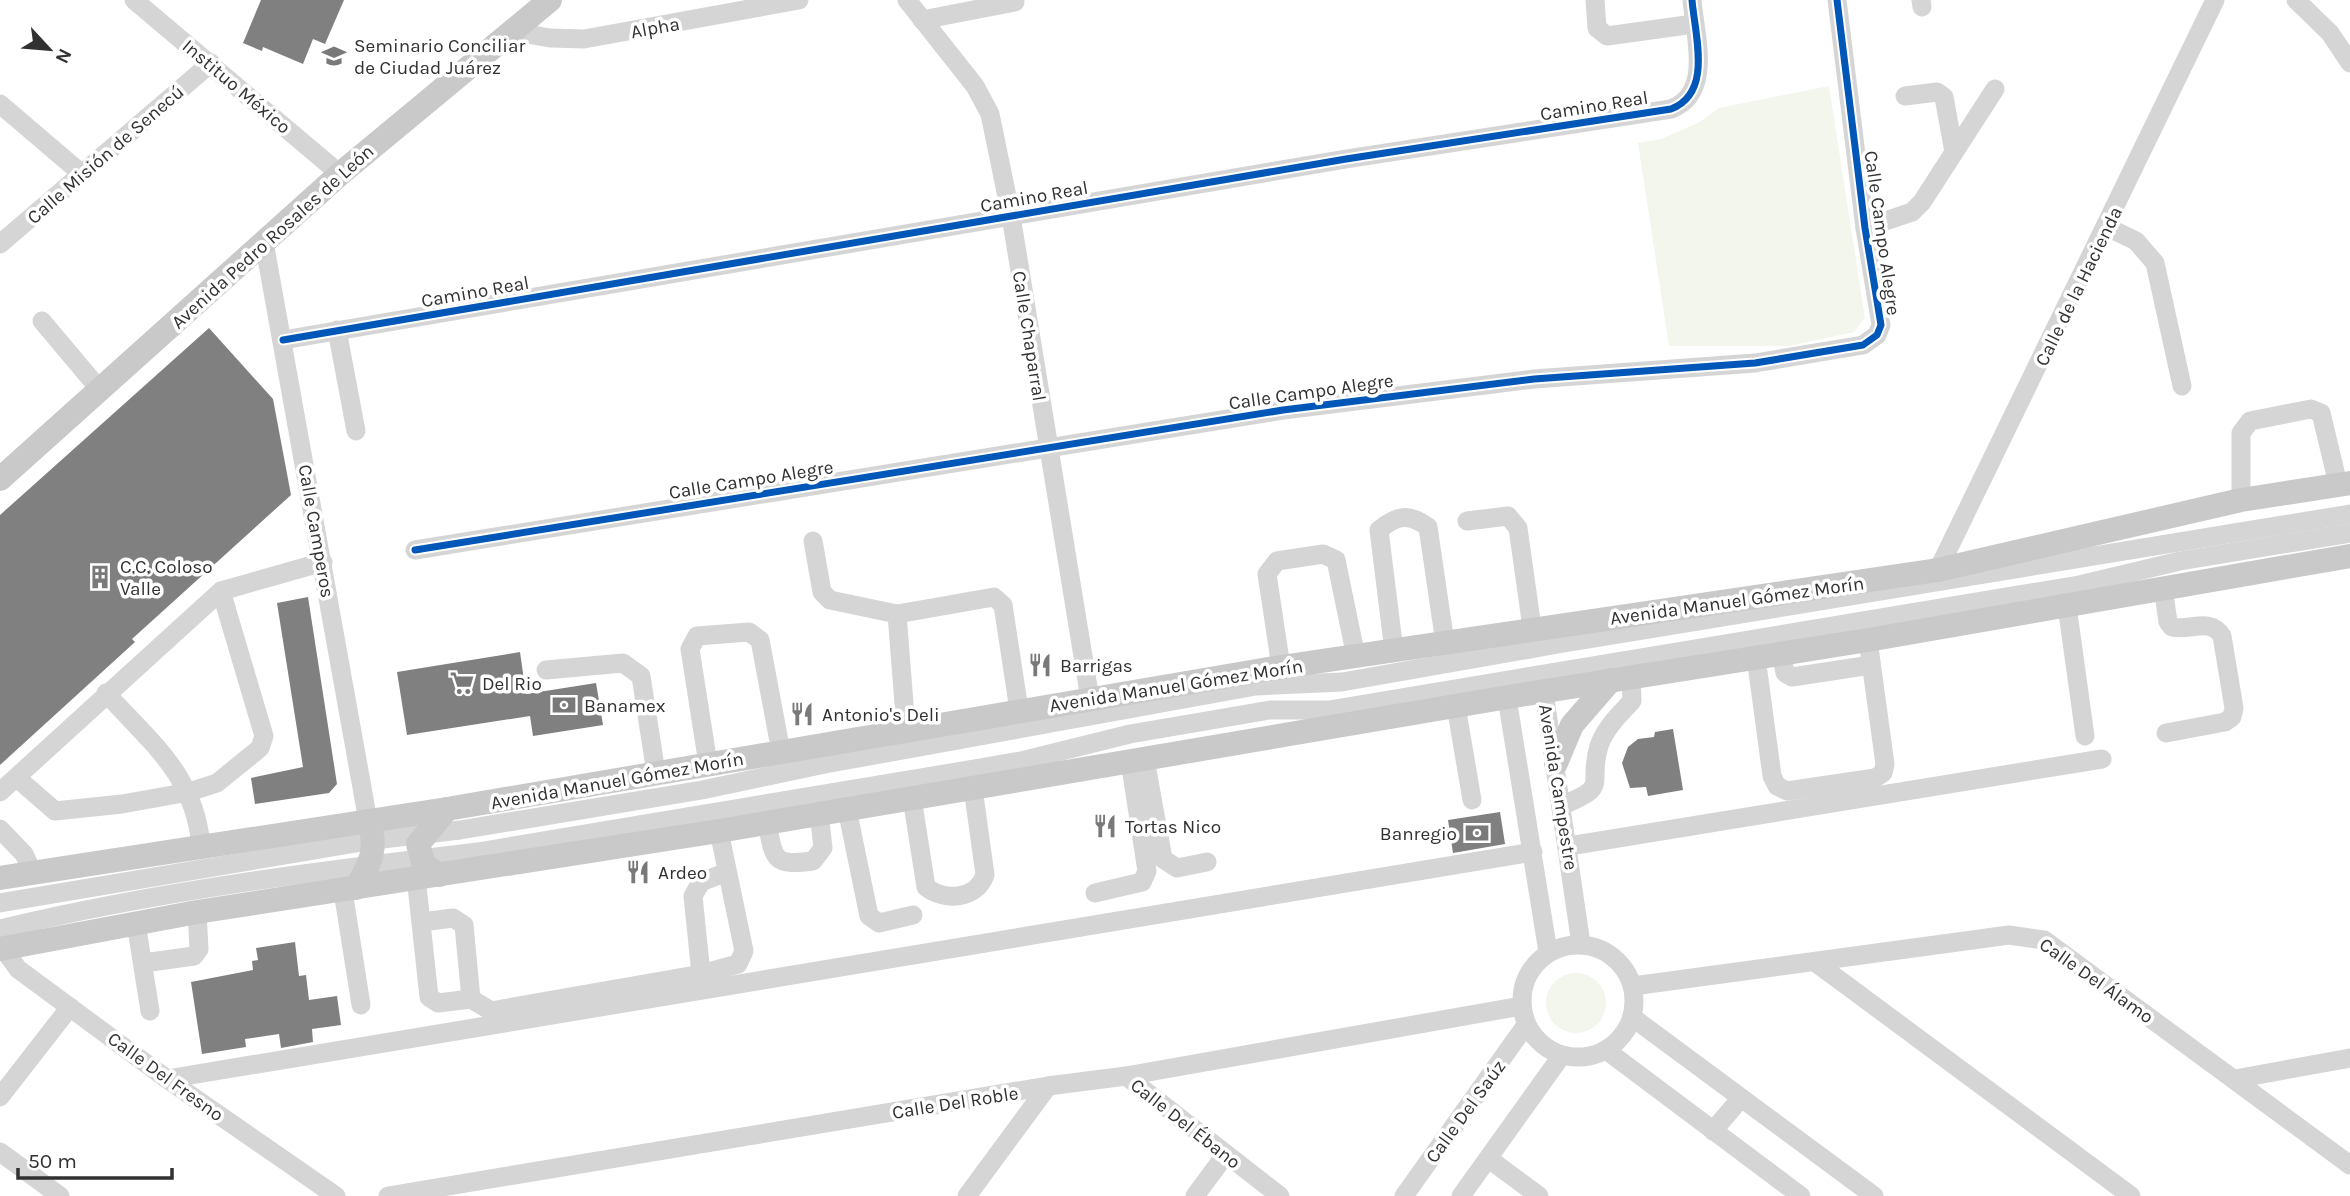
<svg xmlns="http://www.w3.org/2000/svg" width="2350" height="1196" viewBox="0 0 2350 1196" font-family="Karla,sans-serif">
<style>
.green{fill:#f2f6ed}
.building{fill:#808080}
.lines{fill:none;stroke-linecap:round;stroke-linejoin:round}
.minor{stroke:#d5d5d5;stroke-width:19}
.major{stroke:#c9c9c9;stroke-width:24}
.cycleway-casing{stroke:#fff;stroke-width:11}
.cycleway{stroke:#0057b8;stroke-width:7}
.labels{text-anchor:middle;stroke-width:7;stroke-linejoin:round;paint-order:stroke}
.street-label{font-size:19px;fill:#313131;stroke:#fff}
.poi-label{font-size:19px;fill:#313131;stroke:#fff;text-anchor:start}
</style>
<rect width="100%" height="100%" fill="#fff"/>
<g class="green">
<polygon points="1829,86 1865,318 1854,332 1790,346 1669,346 1638,143 1661,139 1698,123 1719,108"/>
<circle cx="1576" cy="1003" r="30"/>
</g>
<g class="building">
<polygon points="261,0 344,0 325,44 313,39 303,64 263,47 262,51 243,43"/>
<polygon points="209,328 273,399 291,495 132,639 135,642 0,765 0,515"/>
<polygon points="308,597 337,784 329,793 255,804 251,778 303,767 277,603"/>
<polygon points="520,652 526,694 596,683 603,725 533,736 530,716 407,735 397,672"/>
<polygon points="1673,729 1683,790 1648,796 1646,787 1630,788 1622,763 1628,747 1638,739 1654,737 1655,732"/>
<polygon points="1500,812 1505,844 1453,853 1448,820"/>
<polygon points="295,942 299,976 306,975 309,1000 337,996 341,1025 312,1029 313,1042 281,1048 279,1034 245,1039 246,1047 202,1054 191,982 253,970 252,961 258,960 256,948"/>
</g>
<g class="lines">
<g class="minor">
<polyline points="134,0 340,174"/>
<polyline points="907,0 975,86 990,114 1011,216 1090,699"/>
<polyline points="1595,0 1597,28 1607,36 1694,24"/>
<polyline points="1921,0 1922,7"/>
<polyline points="2296,0 2330,33 2350,63"/>
<polyline points="922,20 1015,2"/>
<polyline points="510,31 550,38 584,39 799,0"/>
<polyline points="1905,96 1937,92 1944,97 1954,152"/>
<polyline points="0,104 82,174"/>
<polyline points="2107,227 2136,241 2155,263 2182,386"/>
<polyline points="1865,228 1912,212 1922,202 1995,89"/>
<polyline points="264,242 368,821"/>
<polyline points="0,244 211,63"/>
<polyline points="42,321 100,390"/>
<polyline points="337,330 356,431"/>
<path d="M283,340l1063,-181 325,-50c42,-16 24,-73 21,-109"/>
<polyline points="2241,500 2241,433 2250,421 2311,409 2321,413 2338,484"/>
<polyline points="1467,521 1508,516 1518,528 1534,642"/>
<polyline points="813,541 822,592 830,600 897,614"/>
<polyline points="415,550 1283,410 1534,379 1755,363 1863,345 1877,335 1881,325 1865,228 1837,0"/>
<polyline points="1938,570 2215,0"/>
<path d="M2163,587l5,35 4,5c19,4 38,-10 50,9l12,72 -2,9 -7,5 -59,11"/>
<polyline points="2067,606 2085,736"/>
<path d="M1394,651l-15,-121c18,-15 30,-17 49,-3l17,116"/>
<polyline points="1781,653 1785,673 1792,677 1871,665"/>
<polyline points="1756,657 1772,776 1777,786 1787,791 1875,778 1883,773 1885,764 1868,640"/>
<polyline points="1281,667 1267,574 1277,561 1323,554 1336,560 1356,657"/>
<polyline points="546,670 623,663 641,676 656,773"/>
<polyline points="1542,679 1581,944"/>
<path d="M106,693c45,50 88,81 95,152"/>
<polyline points="1507,698 1548,952"/>
<polyline points="1456,706 1472,800"/>
<polyline points="906,729 897,614 994,597 1003,605 1019,710"/>
<polyline points="1145,759 1163,859 1177,868 1207,862"/>
<polyline points="708,764 690,649 697,636 749,632 760,640 781,752"/>
<polyline points="17,778 55,811 122,804 189,792 217,783 260,748 264,736 221,591"/>
<polyline points="0,792 221,591 323,562"/>
<path d="M912,798l14,89c19,15 51,12 59,-12l-12,-87"/>
<path d="M1563,805c48,-20 24,-19 36,-59 6,-18 20,-31 33,-45l-1,-23"/>
<polyline points="847,809 869,916 879,923 913,915"/>
<path d="M767,822c7,38 6,44 46,39l10,-13 -4,-35"/>
<polyline points="0,829 24,854 33,873"/>
<polyline points="719,831 744,951 738,964 701,974 693,896 701,882 727,872"/>
<polyline points="1569,846 2102,759"/>
<polyline points="416,877 429,997 438,1003 471,999"/>
<polyline points="343,891 361,1005"/>
<polyline points="1095,893 1142,882 1147,871 1130,761"/>
<polyline points="0,903 374,840 460,830 702,790 825,764 1256,686 1342,682 1558,644 2350,514"/>
<polyline points="422,922 453,918 464,925 471,999 491,1011 701,974"/>
<polyline points="136,923 150,1011"/>
<path d="M0,929c157,-38 318,-58 478,-77l478,-80 65,-11 109,-27 140,-24h59l750,-125 101,-24 170,-28"/>
<circle cx="1578" cy="1001" r="56"/>
<polyline points="3,948 18,969 167,1079 336,1196"/>
<polyline points="1815,962 2131,1196"/>
<polyline points="143,963 194,956 199,949 197,912"/>
<polyline points="1633,986 2009,935 2044,940 2350,1165"/>
<polyline points="1632,1017 1874,1196"/>
<polyline points="1606,1050 1801,1196"/>
<polyline points="1126,1076 1280,1196"/>
<polyline points="167,1079 1533,852"/>
<polyline points="2235,1079 2350,1058"/>
<polyline points="0,1097 70,1007"/>
<polyline points="1713,1131 1741,1098"/>
<polyline points="0,1152 60,1196"/>
<polyline points="1489,1159 1539,1196"/>
<polyline points="388,1196 1048,1086 1126,1076 1521,1006"/>
<polyline points="967,1196 1048,1086"/>
<polyline points="1195,1196 1226,1154"/>
<polyline points="1404,1196 1526,1025"/>
<polyline points="1461,1196 1562,1055"/>
</g>
<g class="major">
<polyline points="0,479 340,174 550,0"/>
<polyline points="1556,763 1572,725 1611,680"/>
<polyline points="439,875 424,865 418,844 447,809"/>
<polyline points="0,878 447,809 1281,667 1938,570 2241,500 2350,483"/>
<path d="M356,888c14,-24 23,-40 12,-67"/>
<polyline points="0,949 197,912 719,831 1514,696 1868,640 2350,556"/>
</g>
<g class="cycleway-casing">
<g id="cycleway">
<path d="M283,340l1063,-181 325,-50c42,-16 24,-73 21,-109"/>
<polyline points="415,550 1283,410 1534,379 1755,363 1863,345 1877,335 1881,325 1865,228 1837,0"/>
</g>
</g>
<use href="#cycleway" class="cycleway"/>
</g>
<defs>
<g id="school-bare" transform="scale(1.89)"><path d="M0-5L7-2L0 1L-7-2ZM-4 1L0 2.5L4 1V4Q0 6-4 4Z" fill="#797979" stroke="#fff" stroke-width="2.5" paint-order="stroke"/></g>
<g id="building-bare" transform="scale(1.89)"><path d="M-4-6H4V6H1V3H-1V6H-4ZM-2.5-4.3h1.7v1.8h-1.7ZM.8-4.3h1.7v1.8H.8ZM-2.5-1h1.7V.8h-1.7ZM.8-1h1.7V.8H.8Z" fill="#797979" stroke="#fff" stroke-width="2.5" paint-order="stroke"/></g>
<g id="restaurant-bare" transform="scale(1.89)"><path d="M-5-6h1v4h1v-4h1v4h1v-4h1v5L-1.5 .5V6h-2V.5L-5-1ZM5-6V6H3V1.5H1.5Q1.5-4 5-6Z" fill="#797979" stroke="#fff" stroke-width="2.5" paint-order="stroke"/></g>
<g id="supermarket-bare" transform="scale(1.89)"><path d="M-6-5.5h2.5l.6 2H6L4.5 2H-2.5L-4.4-4H-6ZM-1.5 3.2a1.3 1.3 0 1 0 .1 0ZM3 3.2a1.3 1.3 0 1 0 .1 0Z" fill="#797979" stroke="#fff" stroke-width="2.5" paint-order="stroke"/></g>
<g id="bank-bare" transform="scale(1.89)"><path d="M-6-4H6V4H-6ZM0-2.3a2.3 2.3 0 1 0 0 4.6a2.3 2.3 0 1 0 0-4.6Z" fill="#797979" stroke="#fff" stroke-width="2.5" paint-order="stroke"/></g>
</defs>
<g fill-rule="evenodd">
<use href="#school-bare" x="334" y="56"/>
<use href="#building-bare" x="100" y="577"/>
<use href="#restaurant-bare" x="1040" y="665"/>
<use href="#supermarket-bare" x="462" y="683"/>
<use href="#bank-bare" x="564" y="705"/>
<use href="#restaurant-bare" x="802" y="714"/>
<use href="#restaurant-bare" x="1105" y="826"/>
<use href="#bank-bare" x="1477" y="833"/>
<use href="#restaurant-bare" x="638" y="872"/>
</g>
<g class="labels">
<g class="street-label">
<text transform="translate(655 27) rotate(-10)" y="7">Alpha</text>
<text transform="translate(237 86) rotate(40)" y="7">Instituo México</text>
<text transform="translate(1594 105) rotate(-9)" y="7">Camino Real</text>
<text transform="translate(105 154) rotate(-41)" y="7">Calle Misión de Senecú</text>
<text transform="translate(1034 196) rotate(-10)" y="7">Camino Real</text>
<text transform="translate(1883 233) rotate(82)" y="7">Calle Campo Alegre</text>
<text transform="translate(272 236) rotate(-42)" y="7">Avenida Pedro Rosales de León</text>
<text transform="translate(2078 286) rotate(-64)" y="7">Calle de la Hacienda</text>
<text transform="translate(475 291) rotate(-10)" y="7">Camino Real</text>
<text transform="translate(1030 336) rotate(81)" y="7">Calle Chaparral</text>
<text transform="translate(1311 391) rotate(-8)" y="7">Calle Campo Alegre</text>
<text transform="translate(751 479) rotate(-9)" y="7">Calle Campo Alegre</text>
<text transform="translate(317 531) rotate(80)" y="7">Calle Camperos</text>
<text transform="translate(1737 600) rotate(-8)" y="7">Avenida Manuel Gómez Morín</text>
<text transform="translate(1176 685) rotate(-9)" y="7">Avenida Manuel Gómez Morín</text>
<text transform="translate(617 780) rotate(-10)" y="7">Avenida Manuel Gómez Morín</text>
<text transform="translate(1559 787) rotate(81)" y="7">Avenida Campestre</text>
<text transform="translate(2097 980) rotate(35)" y="7">Calle Del Álamo</text>
<text transform="translate(166 1076) rotate(36)" y="7">Calle Del Fresno</text>
<text transform="translate(955 1102) rotate(-9)" y="7">Calle Del Roble</text>
<text transform="translate(1465 1111) rotate(-54)" y="7">Calle Del Saúz</text>
<text transform="translate(1186 1123) rotate(38)" y="7">Calle Del Ébano</text>
</g>
<g class="poi-label">
<text x="354" y="52">Seminario Conciliar<tspan x="354" dy="22">de Ciudad Juárez</tspan></text>
<text x="120" y="573">C.C. Coloso<tspan x="120" dy="22">Valle</tspan></text>
<text x="1060" y="672">Barrigas</text>
<text x="482" y="690">Del Rio</text>
<text x="584" y="712">Banamex</text>
<text x="822" y="721">Antonio's Deli</text>
<text x="1125" y="833">Tortas Nico</text>
<text x="1457" y="840" text-anchor="end">Banregio</text>
<text x="658" y="879">Ardeo</text>
</g>
</g>
<g transform="translate(49 49) rotate(116)" stroke="#ffffff" stroke-width="5" paint-order="stroke">
<path d="M0-5L12 26L0 18L-12 26Z" fill="#313131"/>
<text y="-10" font-size="19" font-weight="bold" text-anchor="middle" fill="#313131">N</text>
</g>
<path d="M18 1168v10h154v-10" fill="none" stroke="#313131" stroke-width="3.5"/>
<text x="28" y="1168" font-size="21" fill="#313131" stroke="#ffffff" stroke-width="5" paint-order="stroke">50 m</text>
</svg>
